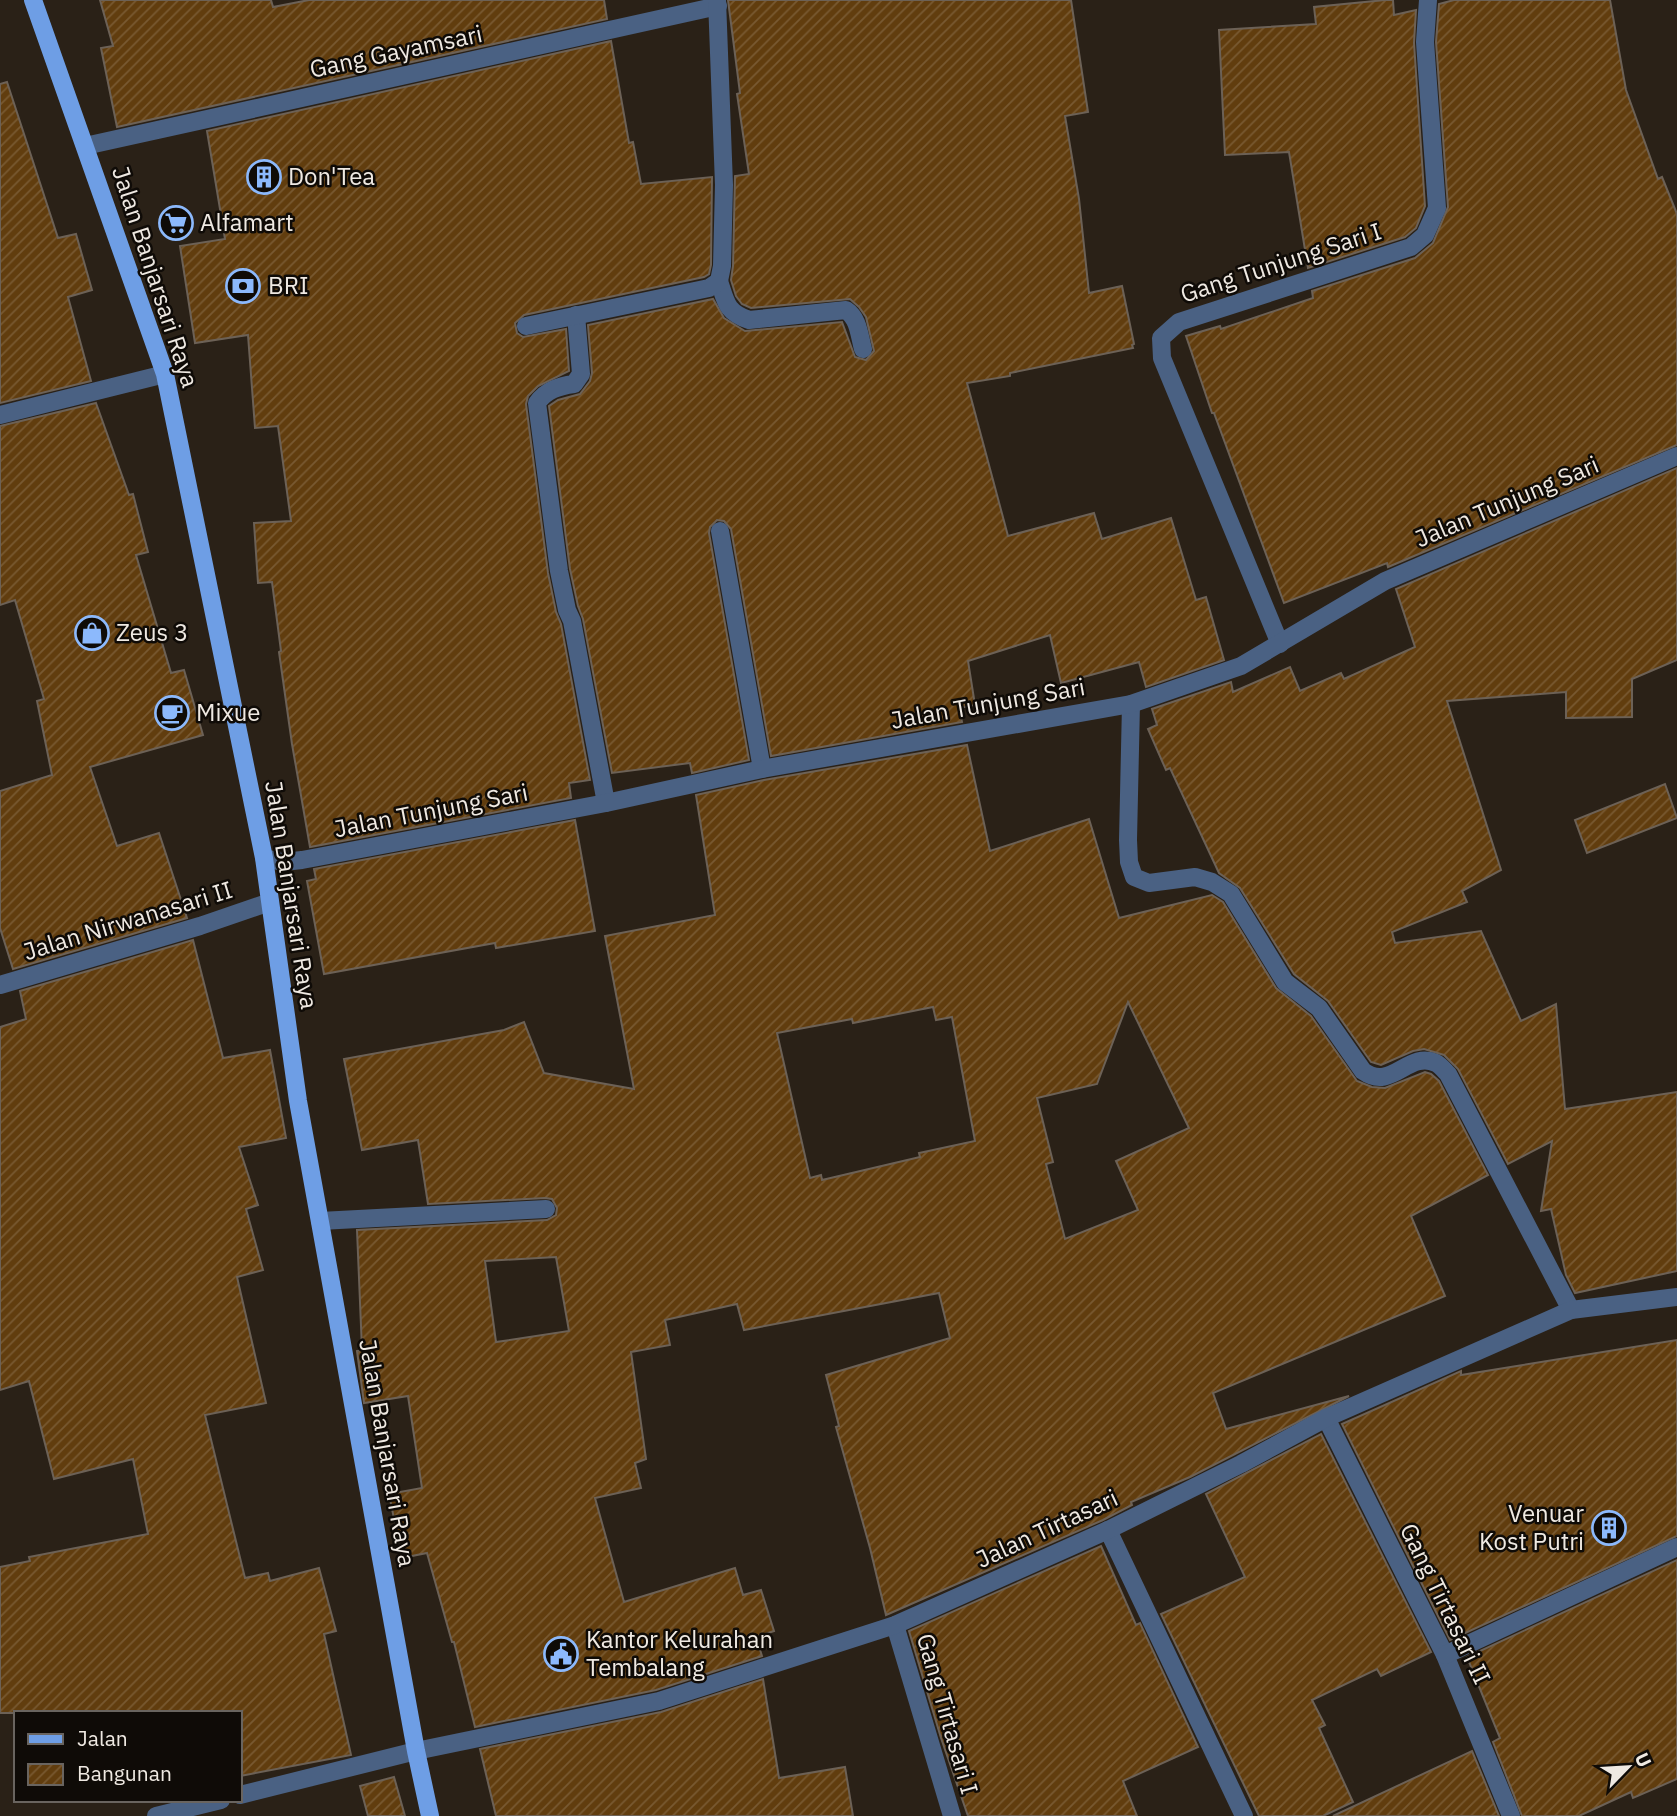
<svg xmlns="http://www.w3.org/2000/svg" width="1677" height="1816" viewBox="0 0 1677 1816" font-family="'IBM Plex Sans',sans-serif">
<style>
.building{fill:url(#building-hatch);stroke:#6c6156;stroke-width:2;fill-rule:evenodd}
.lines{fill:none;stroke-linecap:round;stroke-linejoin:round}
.minor{stroke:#4a6183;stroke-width:18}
.major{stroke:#6e9ee5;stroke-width:18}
.labels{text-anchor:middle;stroke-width:5;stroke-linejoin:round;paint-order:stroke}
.street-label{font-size:24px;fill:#efe9e2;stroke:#0f0b07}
.poi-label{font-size:24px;fill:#efe9e2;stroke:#0f0b07;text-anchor:start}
</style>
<defs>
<pattern id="building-hatch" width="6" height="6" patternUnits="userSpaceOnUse" patternTransform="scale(1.75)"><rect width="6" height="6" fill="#613d0e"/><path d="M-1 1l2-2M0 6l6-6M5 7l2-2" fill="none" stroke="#785931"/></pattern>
</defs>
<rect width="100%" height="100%" fill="#2a2117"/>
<g class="building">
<polygon points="100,0 271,0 273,7 309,0 604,0 607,19 117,127 101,48 113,46"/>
<polygon points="728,0 1071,0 1088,112 1065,116 1079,199 1089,293 1122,286 1134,344 1132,345 1133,348 1010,373 1010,376 967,383 1008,536 1094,513 1102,539 1171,518 1196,600 1206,597 1224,660 1146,687 1139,662 1061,683 1050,635 968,661 975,705 959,708 962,722 771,756 731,529 724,521 717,520 710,527 709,533 749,760 692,773 690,763 612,773 583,619 578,606 570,569 549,406 558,400 580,394 590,381 592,373 588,325 713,299 724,318 745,331 842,322 855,357 866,360 874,351 866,317 859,307 850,299 751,308 742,304 736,296 731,280 733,266 735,176 749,174 737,94 740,93"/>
<polygon points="1385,0 1393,0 1394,15 1416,10 1414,43 1425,206 1416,228 1405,237 1308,268 1289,152 1225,155 1219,30 1316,24 1314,7"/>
<polygon points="1454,0 1610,0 1626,90 1658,179 1662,177 1677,214 1677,445 1388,567 1387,563 1284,603 1214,413 1212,413 1186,336 1220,326 1221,329 1313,298 1312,291 1415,258 1433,243 1448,207 1436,42 1439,4"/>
<polygon points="611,41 629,143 633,142 641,184 712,177 711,265 709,274 704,277 524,315 515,323 517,333 523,337 566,329 569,371 538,386 528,396 526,404 548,573 556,612 561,624 590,780 569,783 571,798 310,847 292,744 279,652 281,651 272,582 258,583 254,523 291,521 278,426 255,428 248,335 195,343 180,246 225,239 207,131"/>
<polygon points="7,82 58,238 76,234 92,290 68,297 91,381 0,403 0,84"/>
<polygon points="96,403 129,495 133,494 148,552 136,555 171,673 184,670 203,735 90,767 117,846 159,833 187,918 13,969 0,928 0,791 52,775 37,701 44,699 15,600 0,605 0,426"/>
<polygon points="1677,468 1677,660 1632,679 1632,717 1566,718 1566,692 1447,701 1501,870 1462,891 1467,902 1392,932 1395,943 1481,931 1521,1021 1556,1004 1565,1109 1677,1092 1677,1271 1575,1293 1566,1275 1551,1209 1541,1211 1552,1141 1508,1164 1458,1069 1444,1055 1424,1049 1413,1051 1381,1065 1371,1062 1328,1001 1294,974 1240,888 1219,873 1170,768 1166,770 1148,729 1157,725 1152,709 1231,682 1233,692 1290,667 1300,691 1341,673 1344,679 1415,647 1396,589"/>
<path d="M967,745l23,106 99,-32 30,99 93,-23 11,7 53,86 35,28 46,65 15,6 13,1 40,-16 6,2 8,7 49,94 -77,41 34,80 -232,97 13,36 123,-33 -159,81 -59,25 1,3 -29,15 -217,95 -16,-67 -34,-121 3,-1 -13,-51 124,-37 -11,-45 -195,37 -7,-26 -72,16 5,25 -39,7 15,107 -11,4 6,25 -46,10 29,104 111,-34 8,27 18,-5 13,41 -18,6 6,19 -106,34 -181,37 -21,-85h-2l-25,-89 -25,5 -13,-64 33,-6 -14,-92 -44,7 -7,-52 5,-1 -5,-120 190,-10 9,-5 1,-7 -5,-9 -7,-1 -117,6 -10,-64 -56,10 -18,-91 160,-29 20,-8 20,51 90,16 -29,-153 110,-21 -19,-120 68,-15zM1128,1002l61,126 -73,33 22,49 -73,29 -19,-75 7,-2 -16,-64 60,-14zM933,1007l3,13 16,-3 23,124 -56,12 1,4 -98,23 -1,-5 -11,3 -33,-145 75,-14 1,4zM556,1257l13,74 -73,11 -11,-81z"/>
<polygon points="1665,784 1677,818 1587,853 1575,820"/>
<polygon points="575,820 595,931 496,948 495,943 324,974 307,881 316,879 314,869"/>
<polygon points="193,940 223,1058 270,1050 286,1138 239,1147 258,1205 246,1209 263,1270 237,1277 266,1403 205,1415 245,1578 268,1573 270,1581 319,1568 336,1631 324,1634 351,1755 240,1776 240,1713 0,1713 0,1567 30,1561 29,1557 148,1534 133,1459 54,1479 29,1381 0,1390 0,1027 26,1019 20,991"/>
<polygon points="1677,1340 1677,1536 1450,1640 1342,1424 1461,1371 1461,1375"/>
<polygon points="1321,1434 1431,1652 1381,1676 1377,1669 1312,1700 1325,1725 1319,1728 1353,1802 1323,1816 1259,1816 1161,1614 1245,1577 1206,1494"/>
<polygon points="1101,1546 1136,1625 1140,1623 1198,1747 1123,1781 1137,1816 968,1816 941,1738 909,1631"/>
<polygon points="1677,1560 1677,1779 1633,1798 1631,1792 1579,1816 1522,1816 1493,1742 1500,1738 1467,1657"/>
<polygon points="763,1679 779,1778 845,1767 853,1816 496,1816 480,1749 661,1712"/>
<polygon points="1472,1751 1499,1816 1333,1816"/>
<polygon points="394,1777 405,1816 368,1816 360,1786"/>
</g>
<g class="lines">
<g class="minor">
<polyline points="85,146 718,6"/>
<path d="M719,281c7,21 7,31 30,39l97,-10c13,9 13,25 17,39"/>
<path d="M576,315l5,59 -7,10c-15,2 -28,6 -37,19l22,168 8,39 5,11 34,182"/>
<polyline points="526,326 709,288 719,281 722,266 724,185 717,0"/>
<polyline points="0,415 165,374"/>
<polyline points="720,531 762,769"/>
<polyline points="1280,644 1162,358 1161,338 1179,322 1411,247 1425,235 1437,208 1425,42 1428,0"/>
<path d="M1131,704l-3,136 1,22 5,15 15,6 46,-6 17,5 19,12 54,88 34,26 44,63c29,21 45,-21 73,-8 4,2 9,8 12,11l123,236"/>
<polyline points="264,858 283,862 302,860 606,803 762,769 1131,704 1241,666 1385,581 1677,456"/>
<polyline points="0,985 200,926 270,902"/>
<polyline points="320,1221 546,1209"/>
<polyline points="1326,1418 1445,1655 1511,1816"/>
<polyline points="1108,1530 1244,1816"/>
<polyline points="895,1625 952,1816"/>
<polyline points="1445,1655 1677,1547"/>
<polyline points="240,1795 416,1751 659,1701 895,1625 1108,1530 1241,1464 1326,1418 1571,1310 1677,1297"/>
<polyline points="156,1816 221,1800"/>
</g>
<polyline class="major" points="33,0 165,374 264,858 298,1101 416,1751 430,1816"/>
</g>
<defs>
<g id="building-ring" transform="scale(1.75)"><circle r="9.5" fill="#0f0b07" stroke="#8cb9fc" stroke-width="1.5"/><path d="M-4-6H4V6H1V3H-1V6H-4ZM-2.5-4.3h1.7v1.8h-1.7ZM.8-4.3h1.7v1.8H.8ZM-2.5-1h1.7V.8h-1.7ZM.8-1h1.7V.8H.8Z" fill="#8cb9fc"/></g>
<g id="supermarket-ring" transform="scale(1.75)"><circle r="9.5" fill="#0f0b07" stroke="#8cb9fc" stroke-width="1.5"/><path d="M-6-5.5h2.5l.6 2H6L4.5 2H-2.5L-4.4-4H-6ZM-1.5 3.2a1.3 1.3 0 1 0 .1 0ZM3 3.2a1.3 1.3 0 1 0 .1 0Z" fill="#8cb9fc"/></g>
<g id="bank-ring" transform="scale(1.75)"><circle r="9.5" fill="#0f0b07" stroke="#8cb9fc" stroke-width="1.5"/><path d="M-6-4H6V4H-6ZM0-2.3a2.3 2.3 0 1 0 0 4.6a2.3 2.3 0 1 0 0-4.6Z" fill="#8cb9fc"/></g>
<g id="shop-ring" transform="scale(1.75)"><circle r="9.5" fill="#0f0b07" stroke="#8cb9fc" stroke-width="1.5"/><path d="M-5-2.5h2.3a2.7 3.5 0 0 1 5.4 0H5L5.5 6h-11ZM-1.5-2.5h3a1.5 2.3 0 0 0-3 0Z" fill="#8cb9fc"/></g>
<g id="cafe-ring" transform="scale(1.75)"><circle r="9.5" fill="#0f0b07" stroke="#8cb9fc" stroke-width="1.5"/><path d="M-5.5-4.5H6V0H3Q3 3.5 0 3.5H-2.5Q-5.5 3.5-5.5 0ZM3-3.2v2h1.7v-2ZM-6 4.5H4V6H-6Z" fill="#8cb9fc"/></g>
<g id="civic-ring" transform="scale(1.75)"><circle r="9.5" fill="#0f0b07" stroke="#8cb9fc" stroke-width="1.5"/><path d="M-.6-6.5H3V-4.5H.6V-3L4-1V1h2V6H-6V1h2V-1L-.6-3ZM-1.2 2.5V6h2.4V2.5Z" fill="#8cb9fc"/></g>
</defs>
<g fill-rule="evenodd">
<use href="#building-ring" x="264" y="177"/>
<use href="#supermarket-ring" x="176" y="223"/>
<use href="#bank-ring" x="243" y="286"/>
<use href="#shop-ring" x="92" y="633"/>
<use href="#cafe-ring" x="172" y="713"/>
<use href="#building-ring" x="1609" y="1528"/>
<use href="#civic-ring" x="561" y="1654"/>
</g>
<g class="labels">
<g class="street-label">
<text transform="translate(396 52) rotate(-12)" y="8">Gang Gayamsari</text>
<text transform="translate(1281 263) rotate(-18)" y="8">Gang Tunjung Sari I</text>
<text transform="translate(155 277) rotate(72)" y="8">Jalan Banjarsari Raya</text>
<text transform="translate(1507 502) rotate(-23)" y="8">Jalan Tunjung Sari</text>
<text transform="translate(988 704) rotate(-10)" y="8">Jalan Tunjung Sari</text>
<text transform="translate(431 811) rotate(-11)" y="8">Jalan Tunjung Sari</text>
<text transform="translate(291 895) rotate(81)" y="8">Jalan Banjarsari Raya</text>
<text transform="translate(128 921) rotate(-17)" y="8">Jalan Nirwanasari II</text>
<text transform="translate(387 1453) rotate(80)" y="8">Jalan Banjarsari Raya</text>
<text transform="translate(1047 1529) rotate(-25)" y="8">Jalan Tirtasari</text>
<text transform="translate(1445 1604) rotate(64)" y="8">Gang Tirtasari II</text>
<text transform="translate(947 1714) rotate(74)" y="8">Gang Tirtasari I</text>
</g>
<g class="poi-label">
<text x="288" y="185">Don'Tea</text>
<text x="200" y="231">Alfamart</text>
<text x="268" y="294">BRI</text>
<text x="116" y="641">Zeus 3</text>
<text x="196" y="721">Mixue</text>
<text x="1584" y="1522" text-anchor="end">Venuar<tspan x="1584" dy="28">Kost Putri</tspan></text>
<text x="586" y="1648">Kantor Kelurahan<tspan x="586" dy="28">Tembalang</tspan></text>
</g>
</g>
<rect x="14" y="1711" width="228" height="91" fill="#0f0b07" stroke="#69645f" stroke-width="2"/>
<rect x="28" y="1734" width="35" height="10" fill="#6e9ee5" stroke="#69645f" stroke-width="2"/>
<text x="77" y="1746" font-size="21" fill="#efe9e2">Jalan</text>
<rect x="28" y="1764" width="35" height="21" fill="url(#building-hatch)" stroke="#69645f" stroke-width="2"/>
<text x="77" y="1781" font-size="21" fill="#efe9e2">Bangunan</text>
<g transform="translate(1628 1767) rotate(65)" stroke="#0f0b07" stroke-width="5" paint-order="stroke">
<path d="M0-5L12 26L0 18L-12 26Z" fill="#efe9e2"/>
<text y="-10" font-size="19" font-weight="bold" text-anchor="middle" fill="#efe9e2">U</text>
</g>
</svg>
